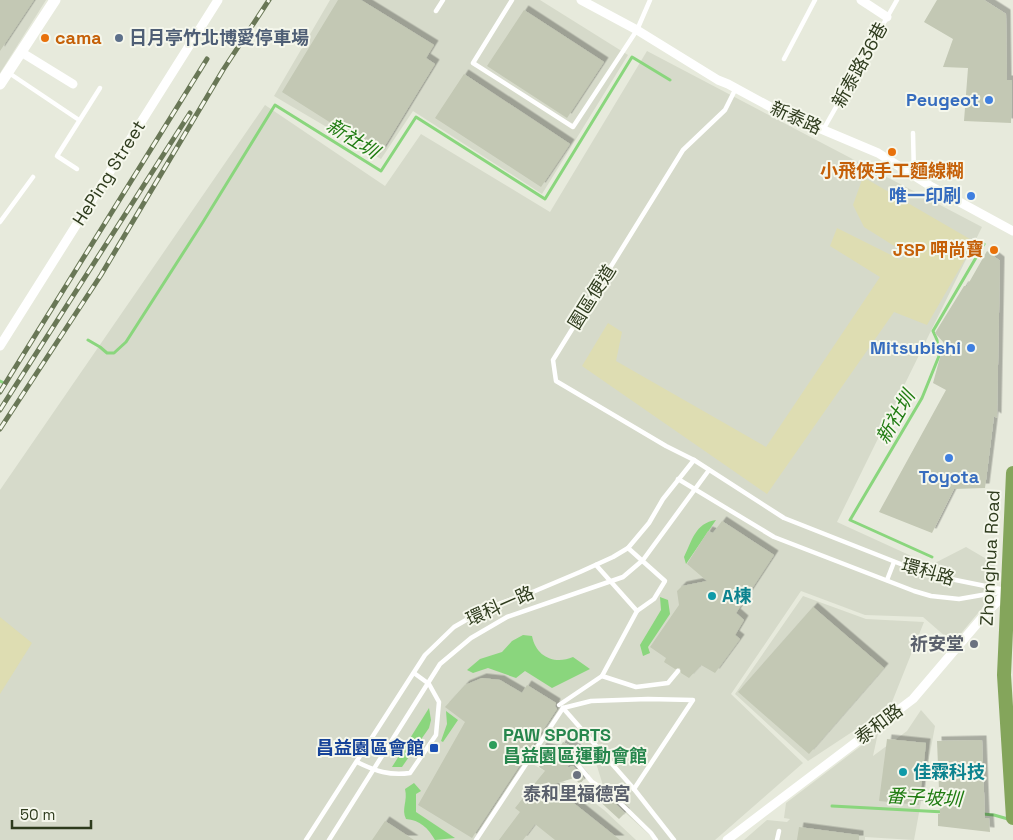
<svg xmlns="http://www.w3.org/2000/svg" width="1013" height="840" viewBox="0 0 1013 840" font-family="'Space Grotesk','Noto Sans TC',sans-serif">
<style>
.built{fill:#d6daca}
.green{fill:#deddb2}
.water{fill:#8ad67d}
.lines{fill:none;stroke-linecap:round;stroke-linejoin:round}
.stream{stroke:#8ad67d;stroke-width:3}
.building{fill:#c3c8b4;filter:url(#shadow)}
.lane{stroke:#fff;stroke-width:4.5}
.street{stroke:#fff;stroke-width:9}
.secondary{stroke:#fff;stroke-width:11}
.primary{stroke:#84a55b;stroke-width:14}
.rail-casing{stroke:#697756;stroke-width:5}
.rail{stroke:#f5f7ec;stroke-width:3;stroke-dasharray:9;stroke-linecap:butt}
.food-dot{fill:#e8710a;stroke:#f5f7ec;stroke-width:2}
.service-dot{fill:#5c6f8a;stroke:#f5f7ec;stroke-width:2}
.shop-dot{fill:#3f7fe0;stroke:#f5f7ec;stroke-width:2}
.culture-dot{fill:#0f9aa8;stroke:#f5f7ec;stroke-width:2}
.worship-dot{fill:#6b7280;stroke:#f5f7ec;stroke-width:2}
.leisure-dot{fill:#2e9e5b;stroke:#f5f7ec;stroke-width:2}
.transit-dot{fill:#1a4fb4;stroke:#f5f7ec;stroke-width:2}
.labels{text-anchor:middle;stroke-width:4;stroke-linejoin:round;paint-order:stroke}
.food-label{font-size:18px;font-weight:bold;fill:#c56008;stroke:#f5f7ec;text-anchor:start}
.service-label{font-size:18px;font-weight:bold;fill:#4e5e75;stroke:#f5f7ec;text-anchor:start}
.street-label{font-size:18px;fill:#2e3b1d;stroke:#f5f7ec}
.shop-label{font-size:18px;font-weight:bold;fill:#366cbe;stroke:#f5f7ec;text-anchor:end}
.culture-label{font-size:18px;font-weight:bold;fill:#0d838f;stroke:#f5f7ec;text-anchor:start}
.worship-label{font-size:18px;font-weight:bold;fill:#5b616d;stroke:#f5f7ec;text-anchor:end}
.leisure-label{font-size:18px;font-weight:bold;fill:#27864d;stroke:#f5f7ec;text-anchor:start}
.transit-label{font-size:18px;font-weight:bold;fill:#164399;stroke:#f5f7ec;text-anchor:end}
.water-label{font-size:19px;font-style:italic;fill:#207c12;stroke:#f5f7ec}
</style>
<defs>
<filter id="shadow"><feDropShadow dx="4.5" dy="-4.5" stdDeviation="0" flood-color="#0004"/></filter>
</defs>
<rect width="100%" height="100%" fill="#e7eadc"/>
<g class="built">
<polygon points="0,0 46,0 0,73"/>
<polygon points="330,0 540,0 628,55 542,194 413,111 381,159 274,96"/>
<polygon points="647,51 982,227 837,522 931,565 966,547 995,564 983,607 953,643 923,617 865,615 801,591 731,694 803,763 715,840 655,840 606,795 596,763 577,737 568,732 554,733 529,762 575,788 604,810 636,840 0,840 0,490 265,105 385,186 421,134 550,212"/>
<polygon points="803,596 866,619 924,622 890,707 808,761 735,694"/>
<polygon points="921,710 935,726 914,840 865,837 865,840 744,840 767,820 787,822 790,819 784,818 786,803 878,733 873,756 907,731"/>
</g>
<g class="green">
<polygon points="863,177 975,242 927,325 894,312 767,494 582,366 608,323 622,332 616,361 766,447 880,277 830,246 837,228 901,260 907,254 864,227 853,205"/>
<polygon points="0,617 32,643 0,694"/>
</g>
<g class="water">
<path d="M716,520l-30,44 -2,-7c8,-16 11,-34 32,-37z"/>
<polygon points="660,597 668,600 670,614 648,647 650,653 643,656 640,645 661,610"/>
<path d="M523,635l9,1c4,21 23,29 41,21l17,12 -38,19 -27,-17 -9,7 -28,-10 -15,5 -6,-3 13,-11 22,-7 10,-11z"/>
<polygon points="429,708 431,720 429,728 402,767 392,767"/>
<polygon points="446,711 458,720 443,742 441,741 447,724"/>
<path d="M414,783l7,8 -5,3v18l39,26 -20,2c-7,-12 -15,-20 -29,-21 -5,-10 2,-18 -1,-30z"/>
</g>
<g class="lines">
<g class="stream">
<polyline points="88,340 100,347 107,353 114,353 126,342 203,222 275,105 381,171 416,117 545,199 632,57 670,80"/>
<polyline points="0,381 4,383"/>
<polyline points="932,557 850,520 922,398 939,356 937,340 933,331 984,244"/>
<polyline points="580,750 587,758"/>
<polyline points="832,806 944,812"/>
<polyline points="983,814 994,815 1008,819"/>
</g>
</g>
<g class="building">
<polygon points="0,0 34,0 0,51"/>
<polygon points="338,0 361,0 434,45 426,58 435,64 380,154 282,92"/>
<polygon points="937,0 984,0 1006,14 1007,80 1012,80 1011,123 964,121 968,68 943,67 953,39 924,22"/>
<polygon points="524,10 604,62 567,118 487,66"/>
<polygon points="464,74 570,144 541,187 435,118"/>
<polygon points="987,251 1000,261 997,418 994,416 985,488 954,489 932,533 879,512 946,390 933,383 944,343 935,333 964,286 967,286"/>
<polygon points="722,521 774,555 736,613 744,620 735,635 740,639 715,673 701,665 689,678 681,673 680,668 675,669 664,662 666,658 650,647 679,605 677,591 682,586 707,581 687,564 708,531 713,533"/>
<polygon points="813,607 884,668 809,754 738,692"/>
<polygon points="482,678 500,680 522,693 527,685 556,703 555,706 557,709 472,838 418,805 465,722 445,707 465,685"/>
<polygon points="887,739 926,743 919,805 879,801"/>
<polygon points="982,740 985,818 989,818 990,832 938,826 938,814 940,814 937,741"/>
<polygon points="563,742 577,749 573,756 567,758 569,764 567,768 573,766 584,779 580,784 574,778 551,785 620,840 555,840 535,824 523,840 499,840 520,812 515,808 545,771 539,767 542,761 536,757 542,747 558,750"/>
<polygon points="601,792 608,797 625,813 619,819 596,798"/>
<polygon points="385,821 414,840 372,840"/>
<polygon points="799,827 859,835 859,840 797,840"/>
</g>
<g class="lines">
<g class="lane">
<polyline points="512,0 473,63 573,127 637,30 650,0"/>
<polyline points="436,11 443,0"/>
<polyline points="784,59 815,0"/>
<polyline points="9,73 79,120"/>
<polyline points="736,88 725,110 683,150 553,360 556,381 666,446 694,460 784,518 926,574 1005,590"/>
<polyline points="823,130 897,0"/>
<polyline points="913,133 914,175"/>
<polyline points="77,169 57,156 100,88"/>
<polyline points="0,222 33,177"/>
<polyline points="678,479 774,537 914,591 931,596 959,599 1005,591"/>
<polyline points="596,565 637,611 654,599 665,581 628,548"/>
<polyline points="887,580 894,562"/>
<polyline points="602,676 636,687 668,683 678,671"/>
<polyline points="559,705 602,676 637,611"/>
<polyline points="563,708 634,789 674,840"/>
<polyline points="571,760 577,764 592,782 611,794 651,833 656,840"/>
<path d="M357,762c18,9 33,14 53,11l26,-38 3,-33 -10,-18 -15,-11"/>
<polyline points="306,840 425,655 454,627 487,608 535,591 580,572 613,557 628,548 649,523 663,499 694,460"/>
<polyline points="329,840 440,664 471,638 507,617 623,577 643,560 709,470"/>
<polyline points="476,840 563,708 591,701 648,699 693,700 634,789"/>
<polyline points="777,840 779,831"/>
</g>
<g class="street">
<polyline points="581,0 637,30 718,80 728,84 776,110 878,153 932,187 1013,231"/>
<polyline points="861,0 887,17"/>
<polyline points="21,52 73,84"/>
<polyline points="0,346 218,0"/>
<polyline points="727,840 913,699 987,612 1008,591"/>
</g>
<polyline class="secondary" points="0,84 55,0"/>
<polyline class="primary" points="1013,473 1004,675 1013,818"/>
<g class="rail-casing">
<g id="rail">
<polyline points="0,392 207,59"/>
<polyline points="0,410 190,113"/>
<polyline points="0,429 101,275 223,70 269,0"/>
</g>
</g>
<use href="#rail" class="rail"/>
</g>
<g class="food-dot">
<circle cx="45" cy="38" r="5"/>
<circle cx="892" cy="152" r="5"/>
<circle cx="994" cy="250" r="5"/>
</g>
<circle class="service-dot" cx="119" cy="38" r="5"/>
<g class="shop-dot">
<circle cx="989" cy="100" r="5"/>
<circle cx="971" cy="196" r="5"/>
<circle cx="971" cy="348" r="5"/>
<circle cx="949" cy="458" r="5"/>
</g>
<g class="culture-dot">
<circle cx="712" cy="596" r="5"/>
<circle cx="903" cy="772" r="5"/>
</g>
<g class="worship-dot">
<circle cx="974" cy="644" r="5"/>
<circle cx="577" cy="775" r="5"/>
</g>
<circle class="leisure-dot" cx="493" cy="745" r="5"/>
<rect class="transit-dot" x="429" y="743" width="10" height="10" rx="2.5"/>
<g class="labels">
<g class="food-label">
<text x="55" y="44">cama</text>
<text x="892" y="177" text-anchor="middle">小飛俠手工麵線糊</text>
<text x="984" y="256" text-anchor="end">JSP 呷尚寶</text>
</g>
<g class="service-label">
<text x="129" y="44">日月亭竹北博愛停車場</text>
</g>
<g class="street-label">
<text transform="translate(860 65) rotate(-61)" y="6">新泰路36巷</text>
<text transform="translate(796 118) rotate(24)" y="6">新泰路</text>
<text transform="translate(109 173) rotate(-58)" y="6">HePing Street</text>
<text transform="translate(592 297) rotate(-58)" y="6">園區便道</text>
<text transform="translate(990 558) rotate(-87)" y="6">Zhonghua Road</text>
<text transform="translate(928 572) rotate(16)" y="6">環科路</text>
<text transform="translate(500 606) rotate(-24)" y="6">環科一路</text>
<text transform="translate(879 724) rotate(-37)" y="6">泰和路</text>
</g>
<g class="shop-label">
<text x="979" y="106">Peugeot</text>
<text x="961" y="202">唯一印刷</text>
<text x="961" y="354">Mitsubishi</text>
<text x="949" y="483" text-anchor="middle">Toyota</text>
</g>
<g class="culture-label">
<text x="722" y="602">A棟</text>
<text x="913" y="778">佳霖科技</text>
</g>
<g class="worship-label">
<text x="964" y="650">祈安堂</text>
<text x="577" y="800" text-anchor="middle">泰和里福德宮</text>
</g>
<g class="leisure-label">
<text x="503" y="741">PAW SPORTS<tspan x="503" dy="21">昌益園區運動會館</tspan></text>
</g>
<g class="transit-label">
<text x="424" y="754">昌益園區會館</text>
</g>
<g class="water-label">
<text transform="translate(353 138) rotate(32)" y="7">新社圳</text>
<text transform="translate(895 417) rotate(-60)" y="7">新社圳</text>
<text transform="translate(924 797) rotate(3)" y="7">番子坡圳</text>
</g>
</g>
<path d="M12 820v8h79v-8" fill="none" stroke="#2e3b1d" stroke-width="2.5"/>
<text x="20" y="820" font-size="15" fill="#2e3b1d" stroke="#f5f7ec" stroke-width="4" paint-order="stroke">50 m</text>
</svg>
